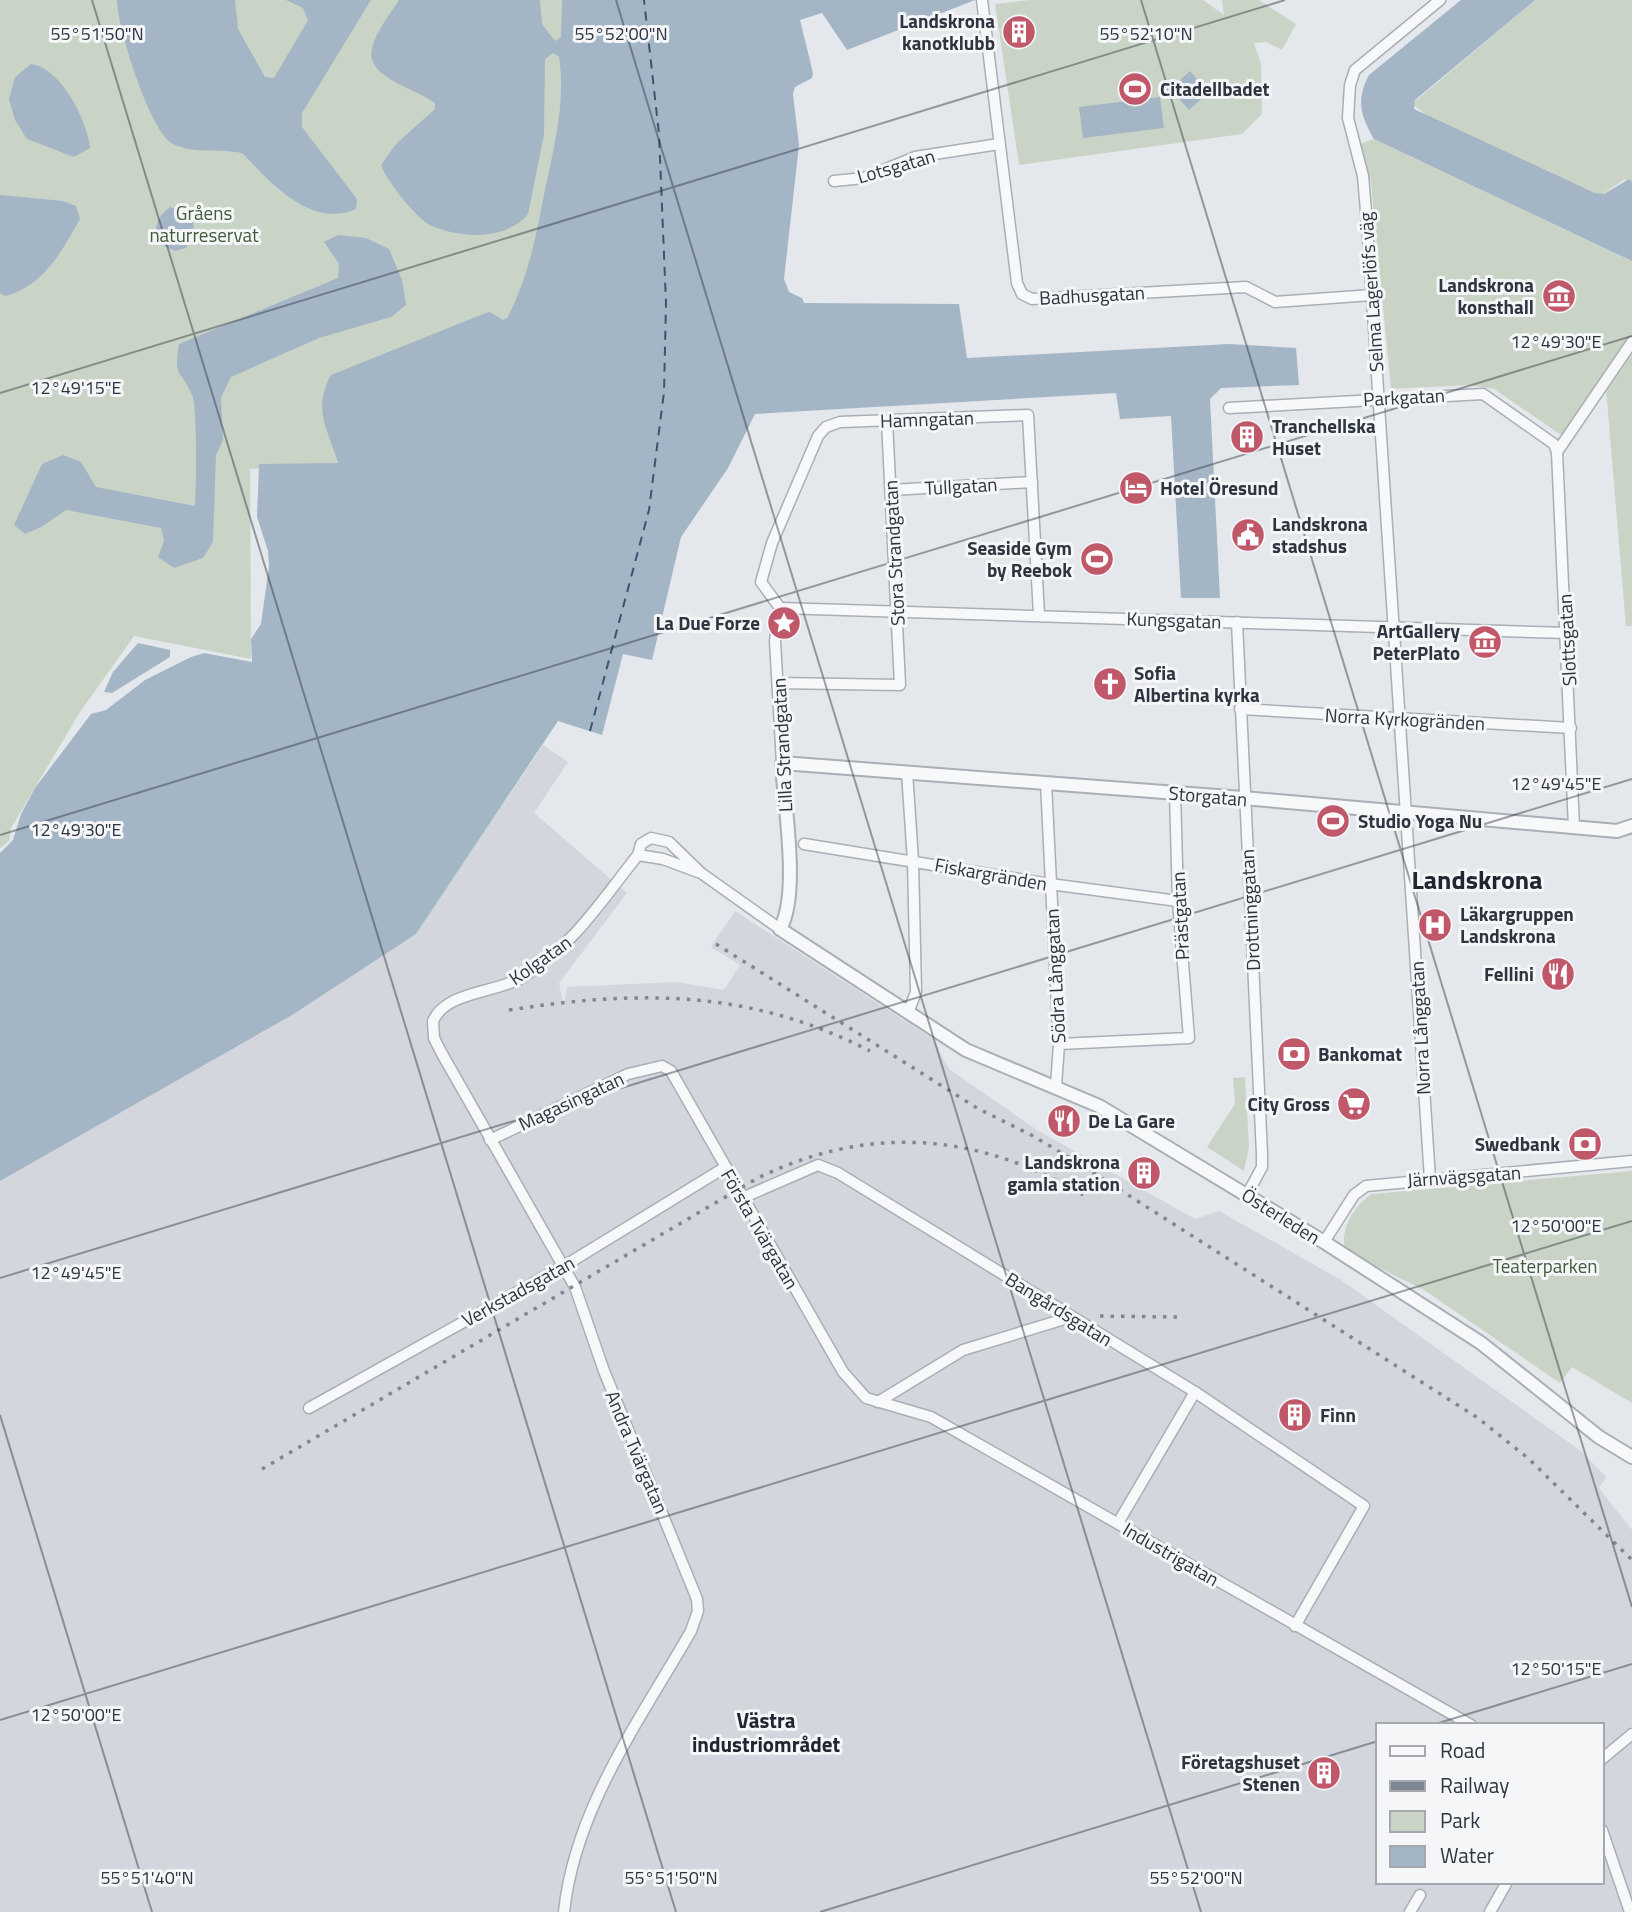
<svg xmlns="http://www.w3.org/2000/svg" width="1632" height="1912" viewBox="0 0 1632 1912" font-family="'Titillium Web',sans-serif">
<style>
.built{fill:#d3d6dc;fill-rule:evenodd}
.green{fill:#cad4c6}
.water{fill:#a4b5c6}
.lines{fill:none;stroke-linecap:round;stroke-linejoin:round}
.ferry{stroke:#3c5471;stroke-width:2;stroke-dasharray:9 7;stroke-linecap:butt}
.minor-casing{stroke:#aaaeb5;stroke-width:13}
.tertiary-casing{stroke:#aaaeb5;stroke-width:16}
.minor{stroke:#f7f8f9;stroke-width:10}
.tertiary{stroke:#f7f8f9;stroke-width:12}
.rail{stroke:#7f8793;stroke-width:3.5;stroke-dasharray:3.5 7;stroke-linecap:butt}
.ticks{fill:none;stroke:#2e3541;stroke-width:2;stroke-opacity:0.45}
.labels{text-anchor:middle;stroke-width:6;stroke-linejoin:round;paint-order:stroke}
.poi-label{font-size:19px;font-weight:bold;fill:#2e3541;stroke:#f4f6f8;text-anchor:end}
.street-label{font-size:19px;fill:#2e3541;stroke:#f4f6f8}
.park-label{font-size:19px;fill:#435c3c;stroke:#f4f6f8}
.neighbourhood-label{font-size:21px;font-weight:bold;fill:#202632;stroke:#f4f6f8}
.district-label{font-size:26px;font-weight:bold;fill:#202632;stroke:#f4f6f8}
.ticks-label{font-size:18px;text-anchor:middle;fill:#2e3541;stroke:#f4f6f8;stroke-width:6;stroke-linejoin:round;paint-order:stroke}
</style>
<rect width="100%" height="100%" fill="#e4e7eb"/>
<path class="built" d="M543,745l25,17 -34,51 93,80 -68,90 5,25 3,-21 110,-5 47,8 16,-25 -29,-18 24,-36 198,128 16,30 88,61 158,89 24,-8 122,69 240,171 25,26 -7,11 33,42v382h-1632v-731l290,-167 126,-80zM1378,1725h224v157h-224z"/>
<g class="green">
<polygon points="0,0 404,0 539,58 555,50 563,62 558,154 537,262 506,326 344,465 250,469 251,659 134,636 80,712 11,828 9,841 0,848"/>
<polygon points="532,0 564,0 563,37 558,42 545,39"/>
<polygon points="1030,0 1203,0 1224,15 1222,0 1259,0 1296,24 1282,50 1266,42 1254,43 1261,64 1262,114 1242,134 1019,165 995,4"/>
<polygon points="1535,0 1632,0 1632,182 1625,179 1603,194 1595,193 1433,120 1412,104"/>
<polygon points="1374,139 1632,261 1632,626 1626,626 1605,377 1561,435 1494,389 1470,385 1391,389 1371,183 1360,144"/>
<polygon points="1245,1077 1249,1147 1244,1171 1207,1147 1235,1104 1233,1078"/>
<path d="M1632,1171v232l-60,-36 -12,16 -136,-93 -70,-35 -10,-10c-1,-21 11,-40 28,-51z"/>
</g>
<g class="water">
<path d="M117,0h118l3,29 27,48 9,1 34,-58 -5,-12 -17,-8h85l-69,113v14l55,72 -1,10c-45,20 -85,-26 -114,-56 -23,-5 -47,2 -69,-9 -23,-11 -56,-118 -56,-144z"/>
<path d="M399,0h141l2,24 13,17 6,-4 1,-37h413l-128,50 -25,-37 -22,7 13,53 -1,5 -17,9 -2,7 6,51 -15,134 5,13 13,6 2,5 155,1 8,54 262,-14 67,4 3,37 -78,3 -11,11 10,199h-39l-10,-182 -51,3 -4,-26 -361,21 -27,54 -47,69 -29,123 -29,-6 -21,81 -44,-14 -142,213 -124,81 -292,166v-328l13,-13 8,-26 14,-26 56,-74 15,-4 39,-30 46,-23 13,-4 48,9 -1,-23 10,-15 8,-58 -1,-15 -11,-34 2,-53 79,-1c-10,-34 -26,-53 -7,-88l152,-61 7,-2 13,8 4,-2c22,-41 29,-83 38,-128 9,-43 21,-89 14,-133l-6,-4 -8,6 -1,76 -16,79c-21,26 -66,25 -96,12 -15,-6 -46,-46 -51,-61l15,-21 39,-35v-6c-17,-14 -70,-25 -63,-54 3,-16 18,-35 27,-49z"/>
<path d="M1461,0h74l-120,100 -1,9 181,84 9,1 25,-15 3,3v79l-258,-122c-14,-24 -18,-39 -5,-64z"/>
<path d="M31,64c30,4 56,56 59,84l-16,9 -47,-18 -12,-19 -6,-21 6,-22z"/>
<polygon points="1190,71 1209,92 1189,110 1170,89"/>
<polygon points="1160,97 1164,128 1083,138 1079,107"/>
<path d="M0,195l63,6 13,5 4,13c-19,33 -36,67 -75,77l-5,-3z"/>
<path d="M170,207l23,8 1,17 -8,16 -11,3 -17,-8c-5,-16 -1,-26 12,-36z"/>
<path d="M338,235l28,3 23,11 13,31 4,25 -15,12 -72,21 -88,39 -10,21 2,42 -7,15 -3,87 -10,16 -29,10 -16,-11 6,-16 -3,-13 -95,-18 -23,16 -18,8 -11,-9 28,-61 21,-9 18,7 15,25 99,19c1,-19 3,-96 -3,-111 -11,-27 -19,-15 -13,-51l159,-66 1,-14 -15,-22z"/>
<polygon points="138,643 170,650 170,657 112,693 104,692 113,672"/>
</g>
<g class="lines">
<polyline class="ferry" points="590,731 649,510 664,392 666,303 659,134 644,0"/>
<g class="minor-casing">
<g id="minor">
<polyline points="982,0 1017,283 1022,294 1032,299 1246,287 1275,302 1372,295"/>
<polyline points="834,181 864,178 915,157 999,144"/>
<polyline points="1229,408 1483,394 1554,444 1557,452 1574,827"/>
<polyline points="1557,452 1632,342"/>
<polyline points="891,490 1032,482"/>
<polyline points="780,608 1567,633"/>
<polyline points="1237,622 1262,1154 1262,1167 1247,1195"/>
<polyline points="778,683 900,685 887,421"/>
<polyline points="1240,709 1571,728"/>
<polyline points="782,763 775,641 780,608 761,582 772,543 818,436 826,427 840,422 1028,415 1039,615"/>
<polyline points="907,772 913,861 916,992 908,1013"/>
<polyline points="1046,783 1059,1044 1056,1086"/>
<polyline points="804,844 1050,884 1178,901"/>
<polyline points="638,855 663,859 698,872"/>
<polyline points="1059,1044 1189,1038 1178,901 1175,793"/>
<polyline points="490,1140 628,1074 662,1066 671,1071 843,1372 866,1398 931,1417 1471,1725"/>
<polyline points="1430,1179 1367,223 1363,176 1348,118 1350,85 1355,70 1440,0"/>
<polyline points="742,1198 818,1165 838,1173 1195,1392 1364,1506 1295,1626"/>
<polyline points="1324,1242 1354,1195 1366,1186 1632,1161"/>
<polyline points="878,1402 963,1350 1071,1317"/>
<polyline points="309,1408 564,1266 724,1168"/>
<polyline points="1118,1523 1195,1392"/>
<polyline points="1602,1759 1632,1734"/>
<polyline points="1602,1830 1630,1912"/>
<path d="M564,1912c11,-104 76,-192 127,-281l7,-20 -1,-12 -93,-228 -29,-84 -134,-235 -7,-14 -1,-17c13,-30 64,-28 90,-44 52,-33 78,-76 115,-122l3,-11 10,-6 18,4 32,31 79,56"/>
<polyline points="1410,1912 1420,1895"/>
<polyline points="1490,1912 1507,1882"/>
</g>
</g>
<g class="tertiary-casing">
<path id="tertiary" d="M1632,826l-15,5 -374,-33 -461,-35c2,41 18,131 -2,166l186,121 133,56 225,136 157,101 118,94 33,20"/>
</g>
<use href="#minor" class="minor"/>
<use href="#tertiary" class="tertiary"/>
<g class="rail">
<polyline points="716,944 977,1108 1033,1136 1070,1158 1478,1418 1529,1459 1632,1560"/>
<path d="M509,1010c130,-20 240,-21 361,41"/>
<polyline points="1100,1316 1181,1317"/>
<path d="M262,1469l494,-290c110,-55 222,-47 327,16"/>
</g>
</g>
<path class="ticks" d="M92,0l584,1912M616,0l585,1912M1141,0l491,1607M0,393l1285,-393M0,835l1632,-499M0,1278l1632,-499M0,1415l152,497M0,1720l1632,-499M1432,1725l200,-61M820,1912l558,-171"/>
<defs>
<g id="building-disc" transform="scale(1.75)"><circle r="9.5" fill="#c1586a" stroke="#f4f6f8"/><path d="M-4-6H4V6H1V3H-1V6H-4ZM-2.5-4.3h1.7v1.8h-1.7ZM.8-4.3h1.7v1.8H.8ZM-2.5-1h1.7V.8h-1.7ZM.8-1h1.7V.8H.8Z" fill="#fff"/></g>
<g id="stadium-disc" transform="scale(1.75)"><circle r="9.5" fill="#c1586a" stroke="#f4f6f8"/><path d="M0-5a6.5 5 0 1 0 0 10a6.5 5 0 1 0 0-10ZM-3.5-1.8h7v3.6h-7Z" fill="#fff"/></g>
<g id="museum-disc" transform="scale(1.75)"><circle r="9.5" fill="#c1586a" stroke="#f4f6f8"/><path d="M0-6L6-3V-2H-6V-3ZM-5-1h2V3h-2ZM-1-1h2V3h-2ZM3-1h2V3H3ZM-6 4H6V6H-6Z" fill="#fff"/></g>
<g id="hotel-disc" transform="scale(1.75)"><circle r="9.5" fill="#c1586a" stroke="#f4f6f8"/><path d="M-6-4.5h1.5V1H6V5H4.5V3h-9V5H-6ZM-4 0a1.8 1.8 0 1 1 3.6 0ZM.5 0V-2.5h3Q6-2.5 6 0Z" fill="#fff"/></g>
<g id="civic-disc" transform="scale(1.75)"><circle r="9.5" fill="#c1586a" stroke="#f4f6f8"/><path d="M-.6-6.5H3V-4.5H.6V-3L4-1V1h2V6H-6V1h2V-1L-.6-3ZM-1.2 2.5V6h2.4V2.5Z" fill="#fff"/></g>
<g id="sight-disc" transform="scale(1.75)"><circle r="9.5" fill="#c1586a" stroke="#f4f6f8"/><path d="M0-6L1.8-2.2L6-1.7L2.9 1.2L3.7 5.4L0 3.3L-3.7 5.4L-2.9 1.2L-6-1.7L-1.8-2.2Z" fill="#fff"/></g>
<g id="church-disc" transform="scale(1.75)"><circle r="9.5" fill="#c1586a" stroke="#f4f6f8"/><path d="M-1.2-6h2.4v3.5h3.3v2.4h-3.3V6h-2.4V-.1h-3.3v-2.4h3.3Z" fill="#fff"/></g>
<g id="hospital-disc" transform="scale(1.75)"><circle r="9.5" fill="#c1586a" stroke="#f4f6f8"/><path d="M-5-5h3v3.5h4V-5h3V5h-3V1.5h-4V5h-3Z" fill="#fff"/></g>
<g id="restaurant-disc" transform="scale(1.75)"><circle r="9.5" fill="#c1586a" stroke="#f4f6f8"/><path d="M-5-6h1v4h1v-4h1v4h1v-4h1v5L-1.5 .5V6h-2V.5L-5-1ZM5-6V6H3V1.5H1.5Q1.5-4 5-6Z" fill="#fff"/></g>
<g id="bank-disc" transform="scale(1.75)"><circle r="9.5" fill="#c1586a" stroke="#f4f6f8"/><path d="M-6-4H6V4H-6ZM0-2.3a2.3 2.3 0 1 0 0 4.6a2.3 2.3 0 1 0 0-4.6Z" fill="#fff"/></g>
<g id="supermarket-disc" transform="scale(1.75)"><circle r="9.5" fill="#c1586a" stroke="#f4f6f8"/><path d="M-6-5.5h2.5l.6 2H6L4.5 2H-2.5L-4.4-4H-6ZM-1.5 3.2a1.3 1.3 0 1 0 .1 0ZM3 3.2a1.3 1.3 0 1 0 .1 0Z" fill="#fff"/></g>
</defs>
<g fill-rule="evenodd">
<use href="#building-disc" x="1019" y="32"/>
<use href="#stadium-disc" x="1135" y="89"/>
<use href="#museum-disc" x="1559" y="296"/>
<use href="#building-disc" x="1247" y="437"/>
<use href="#hotel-disc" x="1136" y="488"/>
<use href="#civic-disc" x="1248" y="535"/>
<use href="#stadium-disc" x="1097" y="559"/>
<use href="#sight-disc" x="784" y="623"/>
<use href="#museum-disc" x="1485" y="642"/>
<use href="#church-disc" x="1110" y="684"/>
<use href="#stadium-disc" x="1333" y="821"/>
<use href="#hospital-disc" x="1435" y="925"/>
<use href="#restaurant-disc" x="1558" y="974"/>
<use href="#bank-disc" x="1294" y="1054"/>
<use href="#supermarket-disc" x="1354" y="1104"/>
<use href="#restaurant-disc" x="1064" y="1121"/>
<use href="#bank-disc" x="1585" y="1144"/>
<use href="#building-disc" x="1144" y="1173"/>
<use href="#building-disc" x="1295" y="1415"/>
<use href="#building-disc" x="1324" y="1773"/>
</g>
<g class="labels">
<g class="poi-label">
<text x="995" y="28">Landskrona<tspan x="995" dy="22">kanotklubb</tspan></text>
<text x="1160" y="96" text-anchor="start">Citadellbadet</text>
<text x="1534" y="292">Landskrona<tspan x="1534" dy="22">konsthall</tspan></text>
<text x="1272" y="433" text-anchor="start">Tranchellska<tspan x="1272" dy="22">Huset</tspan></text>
<text x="1160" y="495" text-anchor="start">Hotel Öresund</text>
<text x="1272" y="531" text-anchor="start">Landskrona<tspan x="1272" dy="22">stadshus</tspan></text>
<text x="1072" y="555">Seaside Gym<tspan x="1072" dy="22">by Reebok</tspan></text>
<text x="760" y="630">La Due Forze</text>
<text x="1460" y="638">ArtGallery<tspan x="1460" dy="22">PeterPlato</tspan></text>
<text x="1134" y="680" text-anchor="start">Sofia<tspan x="1134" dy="22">Albertina kyrka</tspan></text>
<text x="1358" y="828" text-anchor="start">Studio Yoga Nu</text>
<text x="1460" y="921" text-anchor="start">Läkargruppen<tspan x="1460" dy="22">Landskrona</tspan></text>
<text x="1534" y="981">Fellini</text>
<text x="1318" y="1061" text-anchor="start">Bankomat</text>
<text x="1330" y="1111">City Gross</text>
<text x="1088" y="1128" text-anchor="start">De La Gare</text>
<text x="1560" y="1151">Swedbank</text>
<text x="1120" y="1169">Landskrona<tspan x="1120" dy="22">gamla station</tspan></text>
<text x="1320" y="1422" text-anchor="start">Finn</text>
<text x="1300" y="1769">Företagshuset<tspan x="1300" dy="22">Stenen</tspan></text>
</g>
<g class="street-label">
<text transform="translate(896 166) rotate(-16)" y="7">Lotsgatan</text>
<text transform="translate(1371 292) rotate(-94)" y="7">Selma Lagerlöfs väg</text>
<text transform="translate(1092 295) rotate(-3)" y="7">Badhusgatan</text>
<text transform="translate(1404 397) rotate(-3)" y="7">Parkgatan</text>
<text transform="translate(927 419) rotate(-2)" y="7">Hamngatan</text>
<text transform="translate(961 486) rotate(-3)" y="7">Tullgatan</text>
<text transform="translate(894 553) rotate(-93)" y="7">Stora Strandgatan</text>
<text transform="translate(1174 620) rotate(2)" y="7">Kungsgatan</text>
<text transform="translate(1567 640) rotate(-93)" y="7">Slottsgatan</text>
<text transform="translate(1405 719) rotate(3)" y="7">Norra Kyrkogränden</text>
<text transform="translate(782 745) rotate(-93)" y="7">Lilla Strandgatan</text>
<text transform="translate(1208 796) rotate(5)" y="7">Storgatan</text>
<text transform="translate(991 874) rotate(10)" y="7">Fiskargränden</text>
<text transform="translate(1250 910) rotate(-93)" y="7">Drottninggatan</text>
<text transform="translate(1180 916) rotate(-93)" y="7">Prästgatan</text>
<text transform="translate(540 960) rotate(-35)" y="7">Kolgatan</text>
<text transform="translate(1055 976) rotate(-93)" y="7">Södra Långgatan</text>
<text transform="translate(1420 1028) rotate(-93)" y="7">Norra Långgatan</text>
<text transform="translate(571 1101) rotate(-25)" y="7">Magasingatan</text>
<text transform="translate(1464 1176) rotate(-4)" y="7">Järnvägsgatan</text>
<text transform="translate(1281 1216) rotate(32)" y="7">Österleden</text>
<text transform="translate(760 1229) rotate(60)" y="7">Första Tvärgatan</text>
<text transform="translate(518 1291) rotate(-29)" y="7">Verkstadsgatan</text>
<text transform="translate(1059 1309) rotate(32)" y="7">Bangårdsgatan</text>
<text transform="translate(637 1452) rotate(67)" y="7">Andra Tvärgatan</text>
<text transform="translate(1171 1554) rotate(30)" y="7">Industrigatan</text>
</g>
<g class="park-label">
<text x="204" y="220">Gråens<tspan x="204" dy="22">naturreservat</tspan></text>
<text x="1545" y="1273">Teaterparken</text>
</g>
<g class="neighbourhood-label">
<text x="766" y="1728">Västra<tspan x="766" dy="24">industriområdet</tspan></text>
</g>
<g class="district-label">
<text x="1477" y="889">Landskrona</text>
</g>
</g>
<g class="ticks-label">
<text x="97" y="40">55°51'50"N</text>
<text x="621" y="40">55°52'00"N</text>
<text x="1146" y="40">55°52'10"N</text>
<text x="1556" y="348">12°49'30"E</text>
<text x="76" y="394">12°49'15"E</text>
<text x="1556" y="790">12°49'45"E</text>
<text x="76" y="836">12°49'30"E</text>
<text x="1556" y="1232">12°50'00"E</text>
<text x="76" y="1279">12°49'45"E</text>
<text x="1556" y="1675">12°50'15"E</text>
<text x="76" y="1721">12°50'00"E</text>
<text x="147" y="1884">55°51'40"N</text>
<text x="671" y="1884">55°51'50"N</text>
<text x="1196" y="1884">55°52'00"N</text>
</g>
<rect x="1376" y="1723" width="228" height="161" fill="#f4f6f8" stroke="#a5a9af" stroke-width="2"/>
<rect x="1390" y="1746" width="35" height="10" fill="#f7f8f9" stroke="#a5a9af" stroke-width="2"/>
<text x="1440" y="1758" font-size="21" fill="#2e3541">Road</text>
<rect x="1390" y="1781" width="35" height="10" fill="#7f8793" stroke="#a5a9af" stroke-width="2"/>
<text x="1440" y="1793" font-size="21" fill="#2e3541">Railway</text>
<rect x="1390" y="1811" width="35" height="21" fill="#cad4c6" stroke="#a5a9af" stroke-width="2"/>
<text x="1440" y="1828" font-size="21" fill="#2e3541">Park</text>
<rect x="1390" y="1846" width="35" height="21" fill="#a4b5c6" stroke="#a5a9af" stroke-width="2"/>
<text x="1440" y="1863" font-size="21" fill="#2e3541">Water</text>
</svg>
